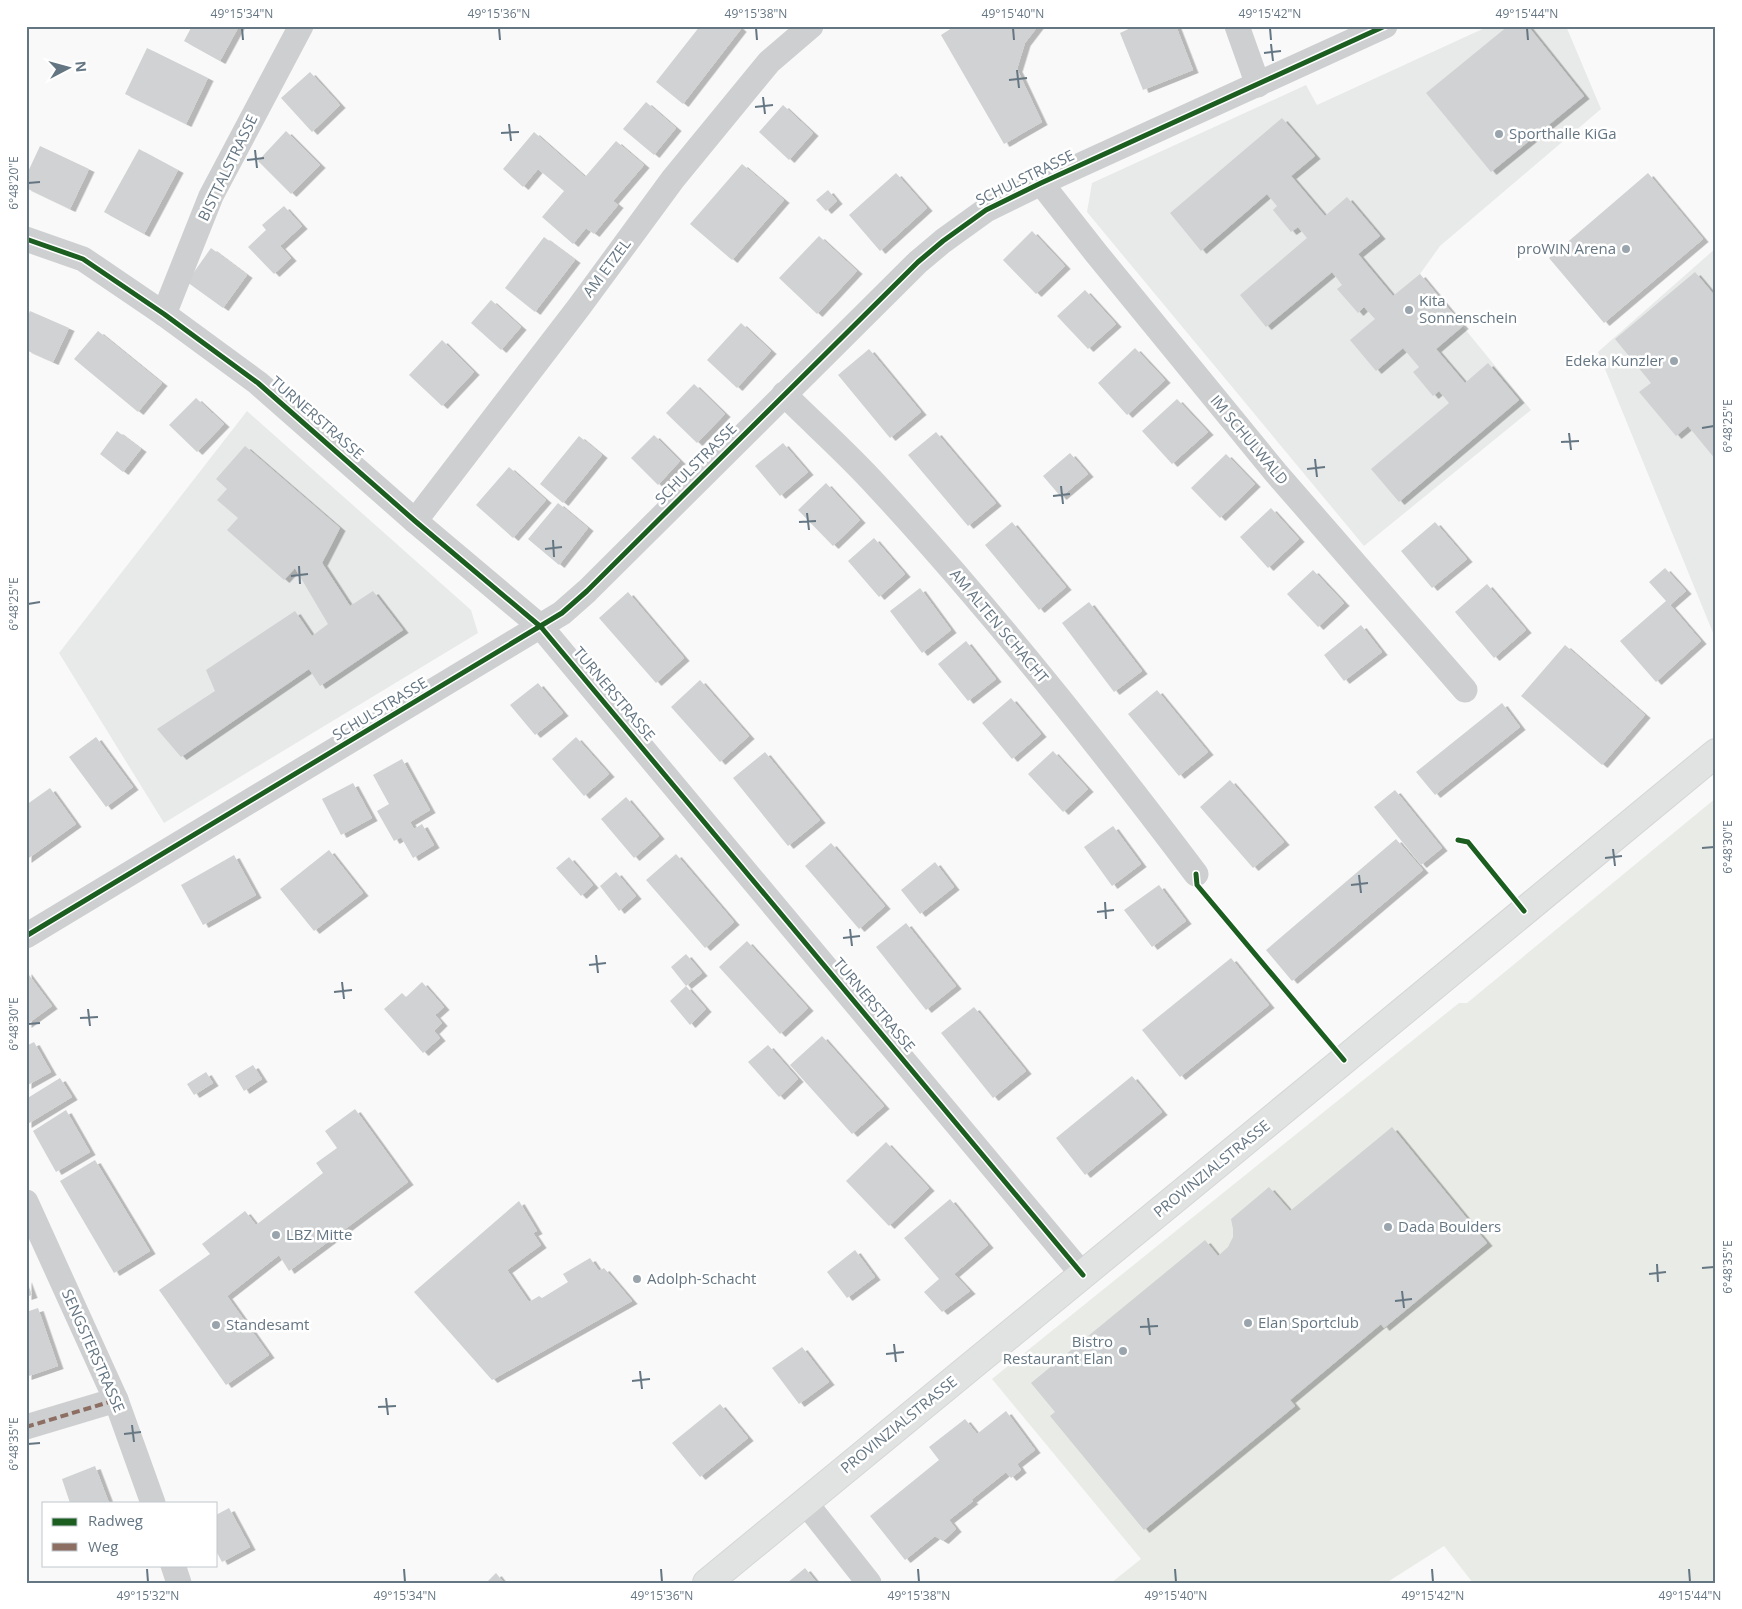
<svg xmlns="http://www.w3.org/2000/svg" width="1742" height="1609" viewBox="0 0 1742 1609" font-family="'Open Sans',sans-serif">
<style>
.built{fill:#e8e9e9}
.green{fill:#e8ebe6}
.building{fill:#d0d2d3;filter:url(#shadow)}
.lines{fill:none;stroke-linecap:round;stroke-linejoin:round}
.secondary-casing{stroke:#d5d6d7;stroke-width:30}
.street{stroke:#cecfd0;stroke-width:25}
.secondary{stroke:#e1e2e2;stroke-width:28}
.quiet{stroke:#8d6e63;stroke-width:4;stroke-dasharray:8 4;stroke-linecap:butt}
.cycleway-casing{stroke:#fff;stroke-width:8}
.cycleway{stroke:#1b5e20;stroke-width:5}
.ticks{fill:none;stroke:#657683;stroke-width:2}
.poi-dot{fill:#99a4ac;stroke:#fff;stroke-width:2}
.labels{text-anchor:middle;stroke-width:5;stroke-linejoin:round;paint-order:stroke}
.poi-label{font-size:15px;fill:#657683;stroke:#fff;text-anchor:start}
.street-label{font-size:15px;fill:#657683;stroke:#fff}
.neatline{fill:none;stroke:#657683;stroke-width:2}
.ticks-label{font-size:12px;text-anchor:middle;fill:#657683}
</style>
<defs>
<filter id="shadow"><feDropShadow dx="5.5" dy="3" stdDeviation="0" flood-color="#0004"/></filter>
</defs>
<rect width="100%" height="100%" fill="#f9f9f9"/>
<g class="built">
<polygon points="1489,26 1566,26 1601,109 1440,246 1420,274 1531,410 1364,546 1087,212 1092,183 1306,85 1317,105"/>
<polygon points="1716,248 1716,640 1598,352"/>
<polygon points="247,411 471,610 478,633 164,823 59,653"/>
</g>
<polygon class="green" points="1716,798 1716,1583 1473,1583 1444,1546 1386,1583 1111,1583 1141,1559 992,1379 1459,1003 1467,1003"/>
<g class="building">
<polygon points="192,26 239,26 220,61 184,41"/>
<polygon points="700,26 738,26 741,29 683,104 656,82"/>
<polygon points="955,26 1038,26 1025,43 1017,69 1042,122 1004,144 941,35"/>
<polygon points="1135,26 1176,26 1193,70 1143,90 1120,33"/>
<polygon points="1508,26 1528,26 1584,96 1491,172 1426,93"/>
<polygon points="147,48 208,78 186,124 125,94"/>
<polygon points="310,72 340,105 312,132 281,98"/>
<polygon points="646,102 676,128 654,155 623,129"/>
<polygon points="783,105 813,133 789,160 759,132"/>
<polygon points="1282,118 1315,156 1291,176 1325,216 1347,197 1380,236 1358,254 1393,296 1420,274 1463,326 1436,349 1465,383 1488,363 1519,400 1399,502 1371,469 1449,403 1439,391 1433,396 1413,372 1419,367 1403,348 1376,371 1350,340 1375,319 1364,307 1358,313 1337,289 1342,285 1332,272 1266,327 1240,295 1307,238 1298,227 1291,232 1273,210 1277,206 1267,194 1201,251 1170,213"/>
<polygon points="286,131 320,165 291,194 258,161"/>
<polygon points="534,132 585,177 616,141 644,165 613,201 618,205 594,234 586,228 573,244 542,217 564,191 538,169 523,187 503,169"/>
<polygon points="40,146 89,169 70,209 26,188 26,176"/>
<polygon points="139,149 178,170 144,234 104,212"/>
<polygon points="742,164 784,200 732,260 690,224"/>
<polygon points="896,173 927,208 880,251 849,215"/>
<polygon points="1648,173 1703,239 1604,323 1549,258"/>
<polygon points="828,190 837,201 826,211 816,200"/>
<polygon points="284,206 302,226 280,246 291,258 274,274 248,247 266,230 262,225"/>
<polygon points="1032,231 1065,266 1036,294 1003,260"/>
<polygon points="819,236 857,271 817,314 779,278"/>
<polygon points="544,237 575,260 535,312 505,288"/>
<polygon points="211,248 247,275 223,308 187,282"/>
<polygon points="1695,272 1716,297 1716,460 1688,426 1676,436 1639,392 1651,383 1615,339"/>
<polygon points="1085,290 1116,324 1088,349 1057,316"/>
<polygon points="491,300 521,327 501,350 471,323"/>
<polygon points="30,311 69,328 53,362 26,350 26,320"/>
<polygon points="741,323 771,351 737,388 707,360"/>
<polygon points="98,331 162,383 138,412 74,359"/>
<polygon points="442,340 474,372 442,406 409,375"/>
<polygon points="1135,348 1165,380 1127,415 1098,383"/>
<polygon points="869,349 921,412 890,438 838,375"/>
<polygon points="694,384 725,414 697,443 666,413"/>
<polygon points="196,398 224,424 197,452 169,425"/>
<polygon points="1177,399 1208,432 1172,464 1142,431"/>
<polygon points="117,431 141,449 123,472 100,454"/>
<polygon points="936,432 996,503 968,526 908,455"/>
<polygon points="654,435 680,461 658,485 631,458"/>
<polygon points="579,436 602,455 563,503 540,484"/>
<polygon points="783,443 808,472 780,496 755,466"/>
<polygon points="245,446 340,528 322,563 350,606 373,591 403,630 320,686 309,669 181,757 157,729 215,691 206,670 295,611 312,636 328,624 295,568 284,580 227,530 238,518 217,500 227,489 216,479"/>
<polygon points="1070,453 1088,474 1061,497 1043,476"/>
<polygon points="1226,454 1255,484 1220,518 1191,488"/>
<polygon points="509,467 546,500 513,538 476,505"/>
<polygon points="826,483 860,520 833,546 798,510"/>
<polygon points="558,503 588,528 559,565 528,539"/>
<polygon points="1271,508 1299,539 1268,568 1240,537"/>
<polygon points="1012,522 1066,587 1039,610 985,545"/>
<polygon points="1435,522 1467,559 1432,588 1401,551"/>
<polygon points="874,538 905,574 879,597 848,561"/>
<polygon points="1665,568 1686,591 1670,605 1701,641 1656,682 1620,641 1666,601 1649,582"/>
<polygon points="1313,570 1344,603 1318,627 1287,594"/>
<polygon points="1487,584 1526,630 1494,658 1455,612"/>
<polygon points="920,588 951,630 922,653 890,611"/>
<polygon points="628,592 684,658 656,683 599,618"/>
<polygon points="1089,602 1142,671 1114,692 1062,623"/>
<polygon points="1361,625 1382,652 1344,681 1324,655"/>
<polygon points="966,641 996,679 968,701 938,664"/>
<polygon points="1565,645 1645,715 1602,765 1521,696"/>
<polygon points="700,680 749,736 720,762 671,707"/>
<polygon points="538,683 563,713 535,735 510,705"/>
<polygon points="1157,690 1208,752 1179,776 1128,714"/>
<polygon points="1011,698 1041,734 1012,759 982,723"/>
<polygon points="1502,703 1520,727 1435,795 1416,772"/>
<polygon points="96,737 133,787 106,807 69,757"/>
<polygon points="576,737 609,774 584,796 552,759"/>
<polygon points="1053,751 1088,789 1063,812 1028,774"/>
<polygon points="765,752 820,820 788,846 733,778"/>
<polygon points="402,759 430,810 410,822 414,829 422,824 434,845 413,858 401,837 394,841 377,811 389,804 373,775"/>
<polygon points="1230,780 1284,842 1253,868 1200,807"/>
<polygon points="353,783 372,818 341,835 322,799"/>
<polygon points="50,788 76,824 26,860 26,805"/>
<polygon points="1395,790 1442,848 1421,865 1374,807"/>
<polygon points="626,797 659,836 634,858 601,819"/>
<polygon points="1113,826 1141,864 1112,886 1084,847"/>
<polygon points="1396,839 1423,870 1292,981 1266,950"/>
<polygon points="831,843 885,906 859,929 805,866"/>
<polygon points="329,850 363,893 314,931 280,889"/>
<polygon points="676,854 734,922 705,948 646,880"/>
<polygon points="234,855 256,895 203,925 181,885"/>
<polygon points="569,857 593,885 581,896 556,868"/>
<polygon points="935,862 954,887 920,914 901,890"/>
<polygon points="616,872 636,896 619,911 600,886"/>
<polygon points="1159,885 1186,921 1152,947 1124,910"/>
<polygon points="906,923 956,986 926,1010 876,947"/>
<polygon points="747,941 808,1008 780,1034 719,967"/>
<polygon points="686,954 702,973 686,986 671,967"/>
<polygon points="1231,958 1269,1005 1180,1077 1142,1030"/>
<polygon points="26,971 52,1006 26,1025"/>
<polygon points="422,982 444,1007 435,1015 442,1023 434,1031 440,1038 423,1053 384,1009 402,993 406,997"/>
<polygon points="686,986 706,1009 690,1025 670,1001"/>
<polygon points="974,1007 1026,1071 993,1098 941,1033"/>
<polygon points="822,1036 884,1106 852,1134 790,1065"/>
<polygon points="34,1042 51,1072 26,1086 26,1046"/>
<polygon points="768,1045 798,1079 779,1097 748,1062"/>
<polygon points="253,1065 262,1079 244,1091 235,1076"/>
<polygon points="206,1072 213,1083 194,1095 187,1084"/>
<polygon points="1132,1076 1162,1112 1085,1175 1056,1138"/>
<polygon points="60,1078 72,1097 26,1125 26,1099"/>
<polygon points="355,1109 408,1182 289,1271 279,1255 227,1296 269,1355 226,1385 159,1290 210,1254 202,1244 245,1211 256,1225 323,1173 316,1163 337,1148 325,1131"/>
<polygon points="66,1110 90,1152 56,1172 33,1131"/>
<polygon points="1392,1127 1487,1243 1384,1328 1381,1324 1290,1400 1295,1406 1144,1530 1050,1416 1055,1412 1031,1383 1205,1240 1218,1256 1228,1247 1233,1237 1233,1229 1231,1219 1269,1187 1290,1211"/>
<polygon points="886,1142 929,1188 889,1226 846,1181"/>
<polygon points="95,1160 150,1251 114,1273 60,1181"/>
<polygon points="950,1199 988,1245 954,1274 970,1291 942,1312 924,1292 939,1279 904,1238"/>
<polygon points="519,1201 537,1231 533,1233 541,1245 507,1270 529,1302 539,1296 542,1298 568,1282 563,1274 590,1258 599,1271 604,1268 632,1301 492,1380 414,1292"/>
<polygon points="855,1250 875,1277 847,1298 827,1272"/>
<polygon points="26,1279 32,1295 26,1297"/>
<polygon points="38,1308 58,1366 26,1377 26,1312"/>
<polygon points="802,1347 829,1382 799,1404 772,1368"/>
<polygon points="720,1404 748,1438 700,1477 672,1443"/>
<polygon points="1006,1411 1035,1450 1017,1464 1021,1470 1011,1478 1006,1472 971,1500 973,1501 949,1520 956,1529 943,1541 935,1536 905,1560 870,1516 939,1460 929,1447 965,1419 977,1434"/>
<polygon points="95,1466 109,1503 70,1503 62,1479"/>
<polygon points="229,1508 250,1547 222,1562 216,1551 216,1515"/>
<polygon points="805,1568 817,1583 787,1583"/>
<polygon points="496,1573 504,1583 486,1583"/>
</g>
<g class="lines">
<g class="secondary-casing">
<polyline id="secondary" points="707,1583 1344,1060 1716,753"/>
</g>
<g class="street">
<polyline points="1237,26 1258,85"/>
<polyline points="1041,183 1096,253 1276,473 1465,690"/>
<polyline points="26,239 83,259 164,314 258,383 415,521 541,627 1083,1275"/>
<polyline points="164,314 211,196 301,26"/>
<path d="M784,394c30,30 63,59 92,91 114,123 219,255 320,389"/>
<polyline points="415,521 579,307 673,179 769,62 811,26"/>
<polyline points="26,936 562,613 587,591 918,262 943,241 986,210 1041,183 1385,26"/>
<polyline points="26,1202 116,1400 153,1503"/>
<polyline points="26,1427 116,1400"/>
<polyline points="805,1502 869,1583"/>
<polyline points="173,1565 179,1583"/>
</g>
<use href="#secondary" class="secondary"/>
<polyline class="quiet" points="26,1427 116,1400"/>
<g class="cycleway-casing">
<g id="cycleway">
<polyline points="26,239 83,259 164,314 258,383 415,521 541,627 1083,1275"/>
<polyline points="1458,840 1468,842 1524,911"/>
<polyline points="1196,874 1197,885 1344,1060"/>
<polyline points="26,936 562,613 587,591 918,262 943,241 986,210 1041,183 1385,26"/>
</g>
</g>
<use href="#cycleway" class="cycleway"/>
</g>
<path class="ticks" d="M242,28l1,12M499,28l1,12M756,28l1,12M1013,28l1,12M1270,28l1,12M1527,28l1,12M1271,44l2,17M1264,53l17,-2M1017,70l2,18M1009,80l18,-2M763,97l2,17M755,107l18,-2M509,124l2,17M501,133l18,-1M255,150l2,18M247,160l17,-2M28,183l12,-1M1702,428l12,-2M1569,433l2,17M1561,442l18,-1M1315,459l2,18M1307,469l18,-2M1061,486l2,18M1053,496l17,-2M807,513l2,17M799,522l17,-1M553,540l1,17M545,549l17,-2M299,566l1,18M291,576l17,-2M28,604l12,-2M1702,848l12,-1M1613,849l2,17M1605,858l17,-2M1359,875l2,18M1351,885l17,-2M1105,902l1,17M1097,912l17,-2M850,929l2,17M843,938l17,-2M596,955l2,18M589,965l17,-2M342,982l2,17M334,992l18,-2M88,1009l2,17M80,1018l18,-1M28,1024l12,-1M1657,1264l1,18M1702,1268l12,-1M1649,1274l17,-2M1402,1291l2,17M1395,1301l17,-2M1148,1318l2,17M1140,1327l18,-1M894,1344l2,18M886,1354l18,-2M640,1371l2,18M632,1381l18,-2M386,1398l2,17M378,1407l18,-1M132,1425l2,17M124,1434l17,-2M28,1444l12,-1M147,1569l1,13M404,1569l1,13M661,1569l1,13M918,1569l1,13M1175,1569l1,13M1432,1569l1,13M1689,1569l1,13"/>
<g class="poi-dot">
<circle cx="1499" cy="134" r="5"/>
<circle cx="1626" cy="249" r="5"/>
<circle cx="1409" cy="310" r="5"/>
<circle cx="1674" cy="361" r="5"/>
<circle cx="1388" cy="1227" r="5"/>
<circle cx="276" cy="1235" r="5"/>
<circle cx="637" cy="1279" r="5"/>
<circle cx="1248" cy="1323" r="5"/>
<circle cx="216" cy="1325" r="5"/>
<circle cx="1123" cy="1351" r="5"/>
</g>
<g class="labels">
<g class="poi-label">
<text x="1509" y="139">Sporthalle KiGa</text>
<text x="1616" y="254" text-anchor="end">proWIN Arena</text>
<text x="1419" y="306">Kita<tspan x="1419" dy="17">Sonnenschein</tspan></text>
<text x="1664" y="366" text-anchor="end">Edeka Kunzler</text>
<text x="1398" y="1232">Dada Boulders</text>
<text x="286" y="1240">LBZ Mitte</text>
<text x="647" y="1284">Adolph-Schacht</text>
<text x="1258" y="1328">Elan Sportclub</text>
<text x="226" y="1330">Standesamt</text>
<text x="1113" y="1347" text-anchor="end">Bistro<tspan x="1113" dy="17">Restaurant Elan</tspan></text>
</g>
<g class="street-label">
<text transform="translate(228 168) rotate(-64)" y="5">BISTTALSTRASSE</text>
<text transform="translate(1025 178) rotate(-26)" y="5">SCHULSTRASSE</text>
<text transform="translate(607 268) rotate(-53)" y="5">AM ETZEL</text>
<text transform="translate(317 418) rotate(41)" y="5">TURNERSTRASSE</text>
<text transform="translate(1249 440) rotate(50)" y="5">IM SCHULWALD</text>
<text transform="translate(696 464) rotate(-45)" y="5">SCHULSTRASSE</text>
<text transform="translate(999 626) rotate(50)" y="5">AM ALTEN SCHACHT</text>
<text transform="translate(614 694) rotate(50)" y="5">TURNERSTRASSE</text>
<text transform="translate(380 709) rotate(-31)" y="5">SCHULSTRASSE</text>
<text transform="translate(874 1005) rotate(50)" y="5">TURNERSTRASSE</text>
<text transform="translate(1212 1169) rotate(-39)" y="5">PROVINZIALSTRASSE</text>
<text transform="translate(93 1351) rotate(66)" y="5">SENGSTERSTRASSE</text>
<text transform="translate(899 1425) rotate(-39)" y="5">PROVINZIALSTRASSE</text>
</g>
</g>
<rect width="1742" height="1609" fill="none" stroke="#ffffff" stroke-width="55"/>
<rect x="42" y="1502" width="175" height="65" fill="#ffffff" stroke="#c1c8cd"/>
<rect x="52" y="1518" width="25" height="8" fill="#1b5e20" stroke="#c1c8cd"/>
<text x="88" y="1526" font-size="15" fill="#657683">Radweg</text>
<rect x="52" y="1543" width="25" height="8" fill="#8d6e63" stroke="#c1c8cd"/>
<text x="88" y="1552" font-size="15" fill="#657683">Weg</text>
<g transform="translate(68 68) rotate(84)" stroke="#ffffff" stroke-width="4" paint-order="stroke">
<path d="M0-4L9 19L0 12L-9 19Z" fill="#657683"/>
<text y="-8" font-size="14" font-weight="bold" text-anchor="middle" fill="#657683">N</text>
</g>
<rect x="28" y="28" width="1686" height="1554" class="neatline"/>
<g class="ticks-label">
<text x="242" y="18">49°15'34"N</text>
<text x="499" y="18">49°15'36"N</text>
<text x="756" y="18">49°15'38"N</text>
<text x="1013" y="18">49°15'40"N</text>
<text x="1270" y="18">49°15'42"N</text>
<text x="1527" y="18">49°15'44"N</text>
<text transform="translate(14 183) rotate(-90)" y="4">6°48'20"E</text>
<text transform="translate(1728 426) rotate(-90)" y="4">6°48'25"E</text>
<text transform="translate(14 604) rotate(-90)" y="4">6°48'25"E</text>
<text transform="translate(1728 847) rotate(-90)" y="4">6°48'30"E</text>
<text transform="translate(14 1024) rotate(-90)" y="4">6°48'30"E</text>
<text transform="translate(1728 1267) rotate(-90)" y="4">6°48'35"E</text>
<text transform="translate(14 1444) rotate(-90)" y="4">6°48'35"E</text>
<text x="148" y="1600">49°15'32"N</text>
<text x="405" y="1600">49°15'34"N</text>
<text x="662" y="1600">49°15'36"N</text>
<text x="919" y="1600">49°15'38"N</text>
<text x="1176" y="1600">49°15'40"N</text>
<text x="1433" y="1600">49°15'42"N</text>
<text x="1690" y="1600">49°15'44"N</text>
</g>
</svg>
